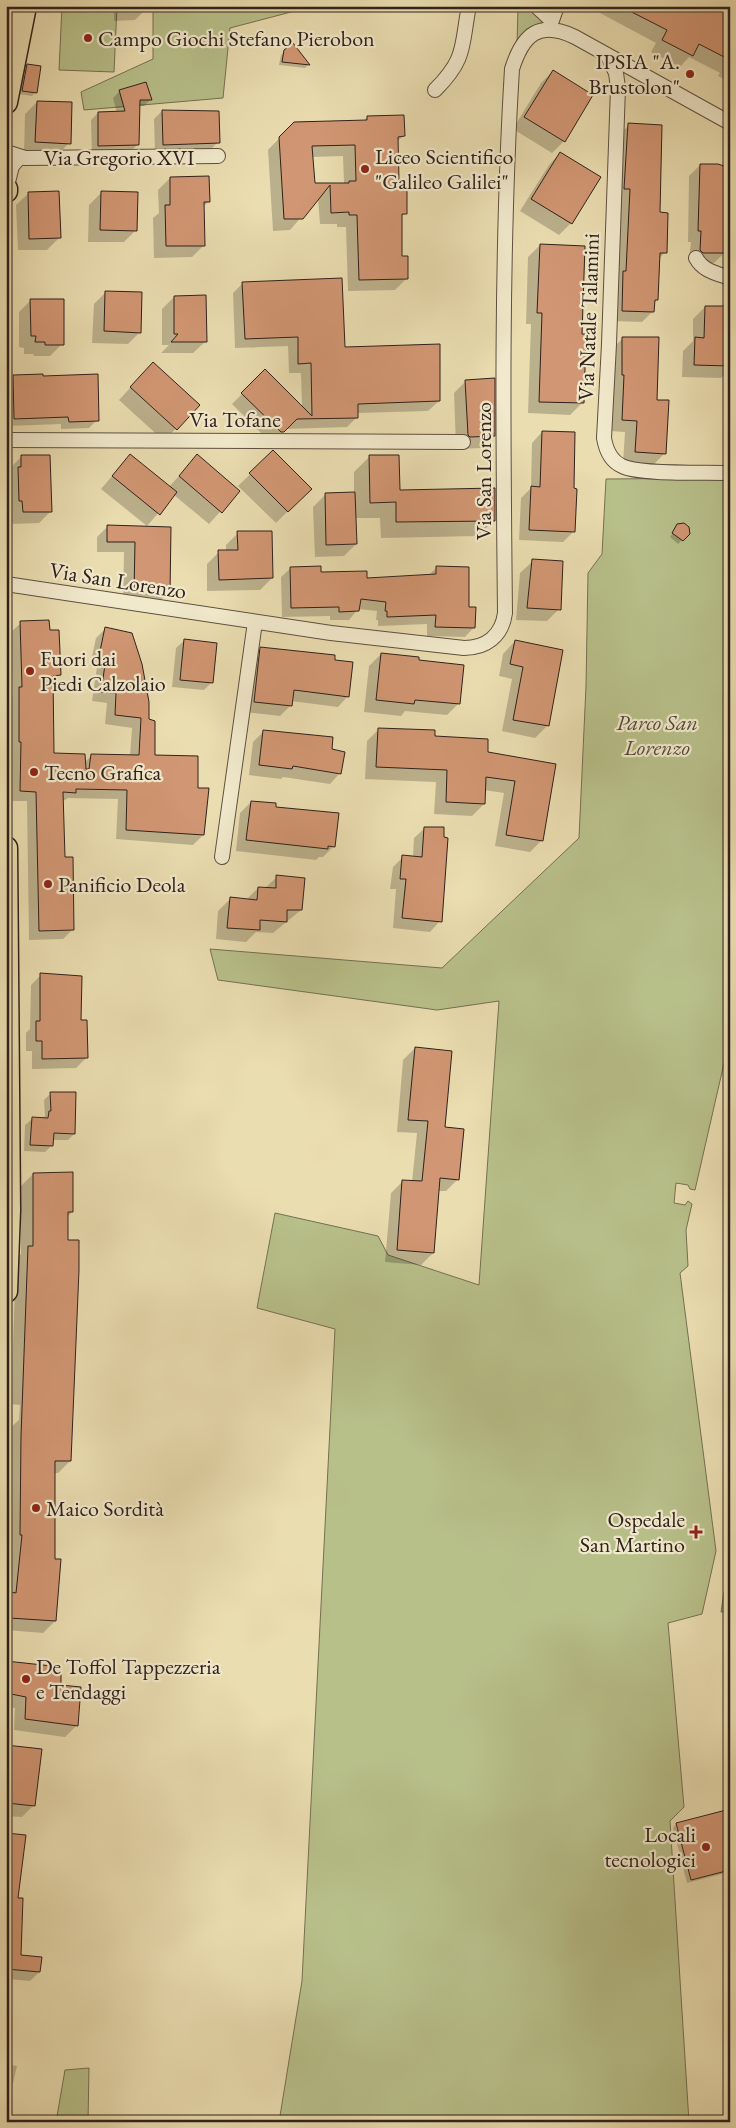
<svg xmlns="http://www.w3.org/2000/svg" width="736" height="2128" viewBox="0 0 736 2128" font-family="'EB Garamond',serif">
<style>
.green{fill:#b8c08a;stroke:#747052}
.shadow{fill:#0003;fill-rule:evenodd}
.building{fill:#d19673;stroke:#2f211b;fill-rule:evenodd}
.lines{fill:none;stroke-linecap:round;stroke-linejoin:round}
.street-casing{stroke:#5e5040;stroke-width:16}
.primary-casing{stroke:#2f211b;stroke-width:25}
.street{stroke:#f1e9cc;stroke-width:14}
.primary{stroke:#eaddb0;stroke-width:22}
.poi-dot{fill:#8f2418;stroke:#f1e9cc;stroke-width:2}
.labels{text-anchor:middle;stroke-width:4.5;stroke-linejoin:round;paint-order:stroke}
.poi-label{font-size:22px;fill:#2f211b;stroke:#f1e9cc;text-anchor:start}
.street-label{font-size:22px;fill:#2f211b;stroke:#f1e9cc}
.park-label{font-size:22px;font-style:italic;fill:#514937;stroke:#f1e9cc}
</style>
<rect width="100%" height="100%" fill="#eaddb0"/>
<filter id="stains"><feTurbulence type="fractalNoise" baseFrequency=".004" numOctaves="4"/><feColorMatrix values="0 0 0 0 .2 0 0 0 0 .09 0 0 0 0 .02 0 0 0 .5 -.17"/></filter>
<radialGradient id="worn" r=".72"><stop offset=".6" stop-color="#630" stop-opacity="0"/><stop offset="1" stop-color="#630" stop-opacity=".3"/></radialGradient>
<g class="green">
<polygon points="6,6 13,6 8,42 6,42"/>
<polygon points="62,6 117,6 114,72 59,70"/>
<polygon points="153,6 314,6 230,28 223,98 84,110 81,92 153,59"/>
<polygon points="515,6 564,6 557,25 517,46 518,7"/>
<polygon points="730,478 730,1037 695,1190 690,1189 688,1185 676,1183 674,1203 685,1205 688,1201 692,1204 686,1230 688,1266 680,1273 716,1551 702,1614 668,1623 684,1807 670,1821 689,2122 279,2122 302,1981 335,1329 257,1308 275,1213 378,1236 388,1255 479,1285 499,1001 437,1010 218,980 210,949 442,968 579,838 586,686 588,573 602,554 606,479"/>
<polygon points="724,1592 730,1596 730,1611 721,1612"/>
<polygon points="89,2068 88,2122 56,2122 65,2070"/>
</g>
<g class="shadow">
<polygon points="114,6 149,6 135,20 114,21"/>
<polygon points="587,6 730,6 730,82 718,76 720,73 689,57 680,67 651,52 656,43"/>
<polygon points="285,51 308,65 305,68 279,65 281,55"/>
<polygon points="27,65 36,92 32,96 19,94 24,69"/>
<polygon points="553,71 564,141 552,153 513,129 541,83"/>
<polygon points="120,91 151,99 144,106 138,106 137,145 130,152 92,153 91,120 98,113 117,113 113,98"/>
<polygon points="37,102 69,143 57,155 24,154 25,114"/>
<polygon points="162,111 218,142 210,150 155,152 154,119"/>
<path d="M367,117l36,19 -6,6 1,40 7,31 -5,5 1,39 6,21 -12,12 -47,1 -2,-64h-9v-3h-17l-2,-26 -28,32 -17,1 -5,-81 26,-27 70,-2zM343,156l1,27 -30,1 -2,-27z"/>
<polygon points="629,125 659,213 665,252 658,260 656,300 653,303 653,311 642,322 612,321 618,136"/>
<polygon points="560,153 571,223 559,235 520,211 549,165"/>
<polygon points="700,165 730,168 730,240 725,240 725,252 714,263 692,263 689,261 691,242 688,242 689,176"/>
<polygon points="170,178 208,202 203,207 204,245 192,257 154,258 153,218 159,213 158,190"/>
<polygon points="29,193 59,238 47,250 18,250 16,205"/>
<polygon points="101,193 136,230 124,242 88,242 89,205"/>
<polygon points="540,245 581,335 582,403 570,415 528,413 531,324 526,324 528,257"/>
<polygon points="243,283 344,348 439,401 428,411 357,413 357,417 347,427 286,429 270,442 232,404 265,371 302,407 301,373 289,373 288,346 235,348 233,293"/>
<polygon points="106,292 140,332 128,344 92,343 94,304"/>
<polygon points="174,297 206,341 193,353 161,353 169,345 162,345 162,309"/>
<polygon points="31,300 62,344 50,356 33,356 34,354 24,354 24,348 19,347 19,312"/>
<polygon points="705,307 730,308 730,369 721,378 682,377 683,351 693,341 693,319"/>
<polygon points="623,338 656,401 665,453 653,465 623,463 625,432 610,431 611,350"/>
<polygon points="141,376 198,405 164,441 119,400"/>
<polygon points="13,377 97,420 89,428 61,429 61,424 7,426 6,384"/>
<polygon points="466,381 494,436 481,448 458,449 456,447 454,393"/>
<polygon points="542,432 573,490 573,532 563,542 519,540 521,498 531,488 532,443"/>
<polygon points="273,452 310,489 276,523 238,486"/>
<polygon points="130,455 169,487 186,468 239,491 209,524 174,495 147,526 101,489"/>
<polygon points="370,456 399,491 494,520 478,536 381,538 380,518 355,518 356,544 344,556 315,557 313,507 325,495 354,494 354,472"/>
<polygon points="21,457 51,511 39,523 11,524 11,513 7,513 6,480 9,478 9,469"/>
<polygon points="108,526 170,528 169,592 158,603 123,602 124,552 97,552 97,537"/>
<polygon points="677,526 688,534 678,544 670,537"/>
<polygon points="238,533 272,578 260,590 207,591 207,564 219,552 226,551 226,545"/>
<polygon points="533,561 559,609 547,621 516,620 520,573"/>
<polygon points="291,568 319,574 366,579 428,576 436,568 468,608 474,627 465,637 427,636 427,624 378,626 378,620 376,620 377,611 358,609 349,620 330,620 330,616 282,617 281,577"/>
<polygon points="21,623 59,674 52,682 53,754 84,763 92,755 130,756 132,728 105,724 107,703 92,701 97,667 90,666 96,638 106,628 147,720 154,757 196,789 203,835 193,845 116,839 118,799 68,798 62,802 63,859 73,929 63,939 29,940 27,801 11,801 12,751 10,751 9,698 13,695 11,632"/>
<polygon points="184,641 212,682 204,690 172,687 176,648"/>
<polygon points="515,641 562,651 547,726 535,738 502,731 512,679 499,676 503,654"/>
<polygon points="261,648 334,661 348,696 338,707 291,701 290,706 280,716 244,712 250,659"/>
<polygon points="381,654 417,661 459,703 447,715 405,711 401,716 364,712 369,666"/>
<polygon points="379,729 434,737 486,753 554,765 542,840 530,852 495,846 504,793 484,790 484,804 472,816 434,814 436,782 365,779 367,741"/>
<polygon points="264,731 331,750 340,773 330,784 283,777 281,779 249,775 253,742"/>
<polygon points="251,802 275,808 334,846 323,857 319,857 316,860 236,851 240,813"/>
<polygon points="425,828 440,921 430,932 393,928 396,889 390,889 393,867 403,857 413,857 414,838"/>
<polygon points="277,877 301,910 273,933 256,932 246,942 216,939 218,911 230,899 246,900 258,888 265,888"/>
<polygon points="41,975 80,1022 87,1057 76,1068 32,1069 32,1051 26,1051 26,1033 30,1029 31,985"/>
<polygon points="415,1048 443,1129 458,1179 446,1191 438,1191 433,1253 421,1265 385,1262 391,1193 403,1181 412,1182 417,1133 397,1132 403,1060"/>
<polygon points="50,1094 74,1134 68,1140 52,1140 52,1145 45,1152 24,1151 25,1125 32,1119 42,1119 45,1116 44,1100"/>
<polygon points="33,1174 72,1212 67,1217 70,1461 58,1473 53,1473 55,1621 43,1633 6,1630 6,1590 10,1547 8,1547 10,1428 19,1420 20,1405 11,1404 16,1259 21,1254 21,1186"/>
<polygon points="6,1662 59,1686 77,1725 65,1737 14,1730 15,1708 6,1706"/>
<polygon points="6,1746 34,1805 22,1817 6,1816"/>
<polygon points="730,1811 730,1872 687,1883 673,1828 676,1824"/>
<polygon points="6,1834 16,1899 19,1956 39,1972 30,1981 8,1979 6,1991"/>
<polygon points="6,2064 17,2066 6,2113"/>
</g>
<g class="building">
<polygon points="620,6 730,6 730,60 699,44 693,56 662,40 667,30"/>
<polygon points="293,43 310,65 282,62 284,50"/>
<polygon points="27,64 41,66 37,93 22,91"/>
<polygon points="553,70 593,95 565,142 524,117"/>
<polygon points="146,82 152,100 140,100 139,145 98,146 98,112 125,111 119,90"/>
<polygon points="37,101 72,102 71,144 35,142"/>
<polygon points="162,110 219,111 220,143 163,145"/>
<path d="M404,115l1,21 -7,1 1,43h8v34h-5v42h6v23l-49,1 -2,-65h-8v-3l-18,1 -1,-28 -27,34h-19l-5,-82 15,-15 73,-2v-4zM355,145l1,36h-7v2h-34l-3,-37z"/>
<polygon points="628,123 662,125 660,212 668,213 667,253 660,253 658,300 655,300 654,312 622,311 623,271 626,271 630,189 624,189"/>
<polygon points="560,152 601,177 572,224 531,199"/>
<polygon points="700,164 718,164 730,168 730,229 726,229 726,253 703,253 700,250 701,231 698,231"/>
<polygon points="209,176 210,202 204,202 205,246 166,246 165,205 170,205 170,177"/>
<polygon points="59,191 61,238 29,239 28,192"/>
<polygon points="101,191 138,192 137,231 100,230"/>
<polygon points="540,244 585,246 582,334 586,334 584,403 539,402 542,313 537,313"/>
<polygon points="342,278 345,347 440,344 440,401 358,404 358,418 297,419 284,432 281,432 241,393 265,369 312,416 311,363 298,364 298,337 245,339 242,282"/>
<polygon points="105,291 142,292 141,333 104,331"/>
<polygon points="206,295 207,342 171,342 178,334 174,334 174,296"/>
<polygon points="30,299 64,299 64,345 45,345 45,342 35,342 36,336 31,336"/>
<polygon points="705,306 730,306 730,366 694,365 695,337 704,338"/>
<polygon points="622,337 659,337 657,400 669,400 666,454 635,452 637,421 622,420 624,375 622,375"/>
<polygon points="153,362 200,405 177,430 130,387"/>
<polygon points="43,374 43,376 98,374 99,421 69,422 68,417 14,419 13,375"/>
<polygon points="495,378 495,436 470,437 468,435 465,380"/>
<polygon points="542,431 575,432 574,488 577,489 575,532 529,530 531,486 540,487"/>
<polygon points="273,450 312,489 288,512 249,473"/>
<polygon points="130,454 177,492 160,515 112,476"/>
<polygon points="197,454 240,491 222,513 179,476"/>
<polygon points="21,455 50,455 52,512 23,512 22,501 19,501 18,467 21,467"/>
<polygon points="369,455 399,455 400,490 495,488 495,521 396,522 396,502 370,503"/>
<polygon points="355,492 357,544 326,545 325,493"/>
<polygon points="684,523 689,527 690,534 683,541 672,533 677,524"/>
<polygon points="107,525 171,527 170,593 134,592 135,542 107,542"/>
<polygon points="237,531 272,531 273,578 219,580 218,550 238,550"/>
<polygon points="532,559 563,561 561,610 527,608"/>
<polygon points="321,566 321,572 367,571 367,578 436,574 436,566 469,567 469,607 476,607 475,628 435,627 436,615 387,617 387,611 385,611 386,602 361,599 359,611 339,612 339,607 291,608 290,567"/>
<polygon points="49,620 50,630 59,630 61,675 53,676 54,753 85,754 86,769 89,769 91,754 139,755 141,718 115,715 116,693 101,692 106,658 99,656 105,627 132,633 142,664 149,702 149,719 155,721 155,755 198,756 198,788 209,788 204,835 126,830 127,790 76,789 76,793 63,792 65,857 73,857 74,930 39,931 36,792 20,791 21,742 19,742 19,687 22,687 20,621"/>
<polygon points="184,639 217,643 213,683 180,680"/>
<polygon points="515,640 563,650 549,726 513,720 523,667 510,664"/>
<polygon points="260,647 335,655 335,660 353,662 349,697 294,690 292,706 254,702"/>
<polygon points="381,653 419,657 419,660 464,665 460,704 415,700 414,704 376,700"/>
<polygon points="378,728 435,730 435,736 488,739 488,752 556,764 543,841 506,835 515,781 486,777 485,804 446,802 447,770 376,767"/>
<polygon points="263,730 333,737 332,749 345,752 341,774 293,766 292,769 259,765"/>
<polygon points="251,801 276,803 276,807 339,813 335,847 328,846 328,849 246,840"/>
<polygon points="424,827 444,827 444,837 448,838 442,922 402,918 406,879 400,879 402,855 422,857"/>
<polygon points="276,875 305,878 302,910 287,910 287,922 260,920 260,930 227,928 230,897 257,900 258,887 276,888"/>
<polygon points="40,973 82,976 81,1020 87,1020 88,1058 42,1059 42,1041 36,1041 36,1021 40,1021"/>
<polygon points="415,1047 452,1051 445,1127 464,1129 459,1180 440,1178 434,1253 397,1250 402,1180 422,1181 428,1121 408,1120"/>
<polygon points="50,1092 76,1092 75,1134 54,1133 53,1146 30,1145 32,1117 48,1118 49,1111 51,1111"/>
<polygon points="73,1172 73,1212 68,1212 68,1240 79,1240 79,1270 71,1461 55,1461 55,1559 61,1559 56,1621 9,1618 10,1592 16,1593 22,1535 20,1535 21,1436 28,1246 33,1246 33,1173"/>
<polygon points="6,1661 61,1667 61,1685 81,1687 78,1726 25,1719 26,1697 6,1693"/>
<polygon points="6,1745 42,1749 35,1806 6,1803"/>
<polygon points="730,1809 730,1870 691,1880 676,1823"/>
<polygon points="6,1833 26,1835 18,1898 23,1898 21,1955 42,1957 40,1972 6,1969"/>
</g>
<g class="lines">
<g class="street-casing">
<g id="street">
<polyline points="536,6 551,20"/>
<polyline points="549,29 557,6"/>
<path d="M608,56l8,17 2,15 -9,256 -5,94c2,12 7,23 18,28 16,9 86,6 108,7"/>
<path d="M435,90c32,-32 26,-44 34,-84"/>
<polyline points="6,152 25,158 218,156"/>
<polyline points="6,190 12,166 20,157"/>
<path d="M696,258c7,13 20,15 34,20"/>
<polyline points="6,440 463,442"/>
<path d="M6,584l325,49 133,15c22,0 38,-12 41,-35 -2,-181 -4,-363 7,-544 11,-35 27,-49 63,-32l155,86"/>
<polyline points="222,857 255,622"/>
</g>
</g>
<g class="primary-casing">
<g id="primary">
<polyline points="6,102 25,6"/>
<polyline points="6,189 6,191"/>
<polyline points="6,848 9,1210 6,1291"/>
</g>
</g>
<use href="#street" class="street"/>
<use href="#primary" class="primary"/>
</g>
<g class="poi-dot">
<circle cx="88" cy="38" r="5"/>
<circle cx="690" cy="74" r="5"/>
<circle cx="365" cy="169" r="5"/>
<circle cx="30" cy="671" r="5"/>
<circle cx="34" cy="772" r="5"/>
<circle cx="48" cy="884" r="5"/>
<circle cx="36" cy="1508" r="5"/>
<path d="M693.5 1524.5h5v5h5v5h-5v5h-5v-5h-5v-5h5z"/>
<circle cx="26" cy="1679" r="5"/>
<circle cx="706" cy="1847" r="5"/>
</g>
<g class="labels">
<g class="poi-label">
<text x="98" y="46">Campo Giochi Stefano Pierobon</text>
<text x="680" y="69" text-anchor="end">IPSIA "A.<tspan x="680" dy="25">Brustolon"</tspan></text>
<text x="375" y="164">Liceo Scientifico<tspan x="375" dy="25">"Galileo Galilei"</tspan></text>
<text x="40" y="666">Fuori dai<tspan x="40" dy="25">Piedi Calzolaio</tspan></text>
<text x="44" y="780">Tecno Grafica</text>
<text x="58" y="892">Panificio Deola</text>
<text x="46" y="1516">Maico Sordità</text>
<text x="685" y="1527" text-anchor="end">Ospedale<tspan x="685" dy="25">San Martino</tspan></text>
<text x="36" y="1674">De Toffol Tappezzeria<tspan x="36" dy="25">e Tendaggi</tspan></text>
<text x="696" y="1842" text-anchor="end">Locali<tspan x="696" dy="25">tecnologici</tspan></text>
</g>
<g class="street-label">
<text x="119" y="165">Via Gregorio XVI</text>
<text transform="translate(588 317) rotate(-88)" y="8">Via Natale Talamini</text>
<text x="235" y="427">Via Tofane</text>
<text transform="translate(483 471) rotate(-90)" y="8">Via San Lorenzo</text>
<text transform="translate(118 580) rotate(9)" y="8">Via San Lorenzo</text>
</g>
<g class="park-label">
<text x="657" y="730">Parco San<tspan x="657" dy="25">Lorenzo</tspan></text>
</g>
</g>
<rect width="736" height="2128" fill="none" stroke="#eaddb0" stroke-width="25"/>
<rect x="8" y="8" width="721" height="2113" fill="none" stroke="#2f211b" stroke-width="2.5"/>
<rect x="12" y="12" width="711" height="2103" fill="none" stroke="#2f211b"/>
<rect width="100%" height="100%" filter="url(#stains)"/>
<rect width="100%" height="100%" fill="url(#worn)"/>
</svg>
